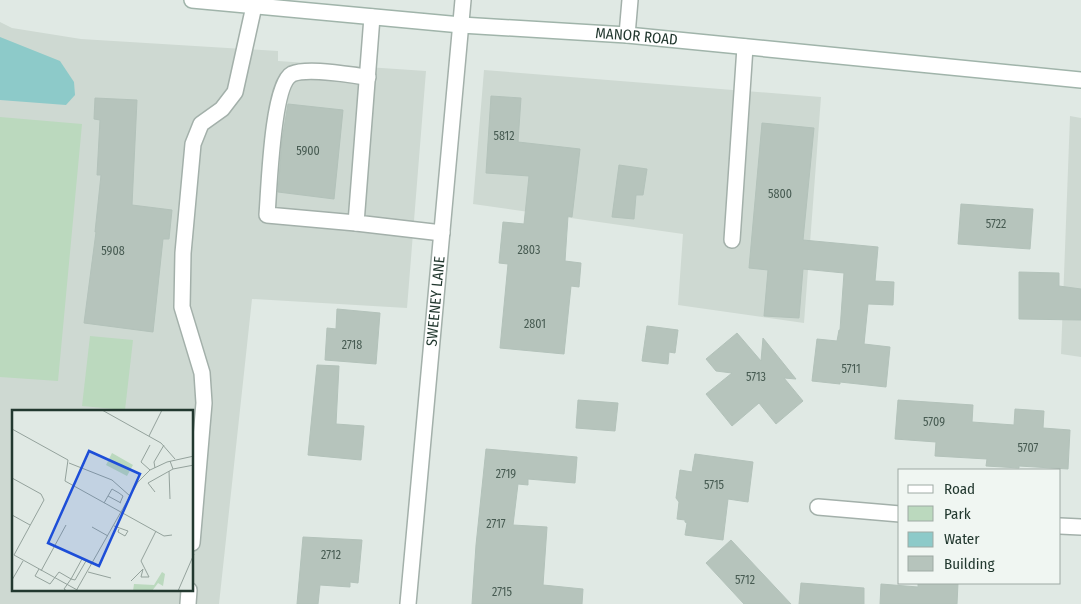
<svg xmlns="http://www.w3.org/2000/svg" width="1081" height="604" viewBox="0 0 1081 604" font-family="'Fira Sans Condensed',sans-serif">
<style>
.built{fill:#ced9d2;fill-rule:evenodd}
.green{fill:#bbd9be}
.water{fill:#8dcac9}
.building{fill:#b6c4bc;stroke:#b3c2ba}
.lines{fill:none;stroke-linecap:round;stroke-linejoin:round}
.lane-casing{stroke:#a3b0aa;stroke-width:18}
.street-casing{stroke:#a3b0aa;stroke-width:18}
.secondary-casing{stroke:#a0b4aa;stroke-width:18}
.lane{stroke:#fff;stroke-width:15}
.street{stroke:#fff;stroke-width:15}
.secondary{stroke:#fff;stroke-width:15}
.labels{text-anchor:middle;stroke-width:4;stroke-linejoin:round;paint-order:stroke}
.number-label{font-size:12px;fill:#475b52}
.street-label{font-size:15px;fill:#22382f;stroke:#f0f6f2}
.inset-road{fill:none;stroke:#94a29c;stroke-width:1}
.view{fill:#1d4ed8;fill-opacity:0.15;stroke:#1d4ed8;stroke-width:2.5}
.inset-edge{fill:none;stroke:#22382f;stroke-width:2.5}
</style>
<rect width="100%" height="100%" fill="#e0e9e4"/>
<g class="built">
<path d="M0,22l12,6 69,11 197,12v10l148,10 -19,237 -155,-9 -33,305h-219zM14,412h178v178h-178z"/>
<polygon points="484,70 821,97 804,323 678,305 683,234 473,204"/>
<polygon points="1070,116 1081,118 1081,357 1061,354"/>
</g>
<g class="green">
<polygon points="0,117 82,124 58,381 0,377"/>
<polygon points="90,336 133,340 125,410 82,406"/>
</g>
<polygon class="water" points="0,37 60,61 74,82 75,95 66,105 0,100"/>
<g class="building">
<polygon points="491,96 521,98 518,142 580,149 572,217 568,216 565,261 581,263 579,287 571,286 564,354 500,348 508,264 499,263 503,222 524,224 529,176 486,173"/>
<polygon points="95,98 137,100 132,205 172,210 169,239 163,239 153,332 84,323 96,232 95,232 101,175 97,175 100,120 94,119"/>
<polygon points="288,104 343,110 334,199 278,192 282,140"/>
<polygon points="762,123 814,128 803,240 878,247 875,281 894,282 893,305 868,304 864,344 890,347 886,387 840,382 840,384 812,381 817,339 837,341 839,330 840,330 844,273 803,269 799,318 764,316 768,270 749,268"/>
<polygon points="619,165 647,169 643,195 636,195 634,219 612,217"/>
<polygon points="961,204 1033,209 1030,249 958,244"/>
<polygon points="1019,272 1059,273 1059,286 1081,289 1081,320 1019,319"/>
<polygon points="337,309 380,313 376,364 325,360 327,328 336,329"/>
<polygon points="647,326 678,330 675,353 669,352 668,364 642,361"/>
<polygon points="737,333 761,361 763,338 796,379 784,378 803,401 776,424 759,403 732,426 706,394 732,373 716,371 706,359"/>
<polygon points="317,365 339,366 336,424 364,426 361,460 308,455"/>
<polygon points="578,400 618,403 615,431 576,428"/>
<polygon points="898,400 973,405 972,422 1014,425 1015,409 1044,411 1043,428 1070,430 1068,469 1019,466 1019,468 986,466 987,459 935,456 936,442 895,439"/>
<polygon points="486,449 577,457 575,483 528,479 528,485 518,484 513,525 547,527 543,585 583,589 582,604 472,604 476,545"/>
<polygon points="695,454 753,462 748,502 728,499 723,540 685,535 687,523 685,522 685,520 677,519 679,502 676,498 680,470 692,472"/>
<polygon points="303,537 362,540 358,583 350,582 350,587 320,585 318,604 297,604"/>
<polygon points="731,540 791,604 744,604 706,563"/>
<polygon points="801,583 864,588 864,604 799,604"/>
<polygon points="918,583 958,583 957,604 880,604 881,584 918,587"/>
</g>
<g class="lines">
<g class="lane-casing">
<g id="lane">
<polyline points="372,17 356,223 442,233"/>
<polyline points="627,35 630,0"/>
<path d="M356,223l-89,-8c2,-24 5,-131 25,-141 16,-7 57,1 76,3"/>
<polyline points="732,240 745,47"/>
<polyline points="192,543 204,403 202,373 182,307 183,253 193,144 201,124 222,109 235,92 254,6"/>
<polyline points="188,604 189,590"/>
</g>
</g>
<g class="street-casing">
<g id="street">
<polyline points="818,507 900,514"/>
<polyline points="1060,526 1081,527"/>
<path id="s1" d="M408,604l55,-604"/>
</g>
</g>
<g class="secondary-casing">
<g id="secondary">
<path id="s2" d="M192,0l269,25 166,10 454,45"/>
</g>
</g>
<use href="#lane" class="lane"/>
<use href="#street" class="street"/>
<use href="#secondary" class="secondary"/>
</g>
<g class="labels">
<g class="number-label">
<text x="504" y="140">5812</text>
<text x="308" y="155">5900</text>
<text x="780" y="198">5800</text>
<text x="996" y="228">5722</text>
<text x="529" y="254">2803</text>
<text x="113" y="255">5908</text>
<text x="535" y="328">2801</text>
<text x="352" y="349">2718</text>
<text x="851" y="373">5711</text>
<text x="756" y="381">5713</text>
<text x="934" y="426">5709</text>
<text x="1028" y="452">5707</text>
<text x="506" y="478">2719</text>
<text x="714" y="489">5715</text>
<text x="496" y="528">2717</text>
<text x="331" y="559">2712</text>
<text x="745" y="584">5712</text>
<text x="502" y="596">2715</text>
</g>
<g class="street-label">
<text dy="5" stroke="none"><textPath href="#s2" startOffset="446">MANOR ROAD</textPath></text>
<text dy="5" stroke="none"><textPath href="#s1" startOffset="304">SWEENEY LANE</textPath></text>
</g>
</g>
<g transform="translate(12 410)">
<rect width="181" height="181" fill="#e0e9e4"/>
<path d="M100,43l21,12 -6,11 -21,-11zM150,162l3,2 -2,12 -5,-3 -6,8h-19l1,-7 20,1z" fill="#bbd9be"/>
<path class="inset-road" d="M90,0l59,33 14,16M0,19l56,31 -3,21 99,55 8,-1M137,26l13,-26M138,35l-9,17 9,8M57,53l43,17 18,16M143,58l-1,-6 10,-17M161,59l21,-4M157,61l1,28M0,68l29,16 3,6 -30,55M143,82l-7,-9 25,-14 -3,-8M96,86l4,-7 7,4 4,3 -3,7M92,93l4,-7 13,7M0,105l18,10M102,116l14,5 -3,5 -7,-4 1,-3M80,117l16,9M2,145l65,36M27,159l-4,7 15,8 9,-12 12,7 11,-20 10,5M131,159l-2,8h8l-8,-16 15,-30M29,161l25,-46M76,162l23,6M0,170l11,-19M119,171l12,-12M55,181l-3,-2 7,-10 4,1 11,-19M64,181l62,-109 12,-12 17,-8 27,-6M166,181l16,-37"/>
<path class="view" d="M77,41l51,23 -41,92 -51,-23z"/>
<rect width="181" height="181" class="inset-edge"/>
</g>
<rect x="898" y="469" width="162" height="115" fill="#f0f6f2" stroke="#9eaaa4"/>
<rect x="908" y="485" width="25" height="8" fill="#ffffff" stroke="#9eaaa4"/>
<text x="944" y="494" font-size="15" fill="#22382f">Road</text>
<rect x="908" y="506" width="25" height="15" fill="#bbd9be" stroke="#9eaaa4"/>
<text x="944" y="519" font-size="15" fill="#22382f">Park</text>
<rect x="908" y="532" width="25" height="15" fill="#8dcac9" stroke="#9eaaa4"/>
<text x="944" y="544" font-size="15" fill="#22382f">Water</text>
<rect x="908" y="556" width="25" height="15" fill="#b6c4bc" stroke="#9eaaa4"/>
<text x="944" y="569" font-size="15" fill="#22382f">Building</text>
</svg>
